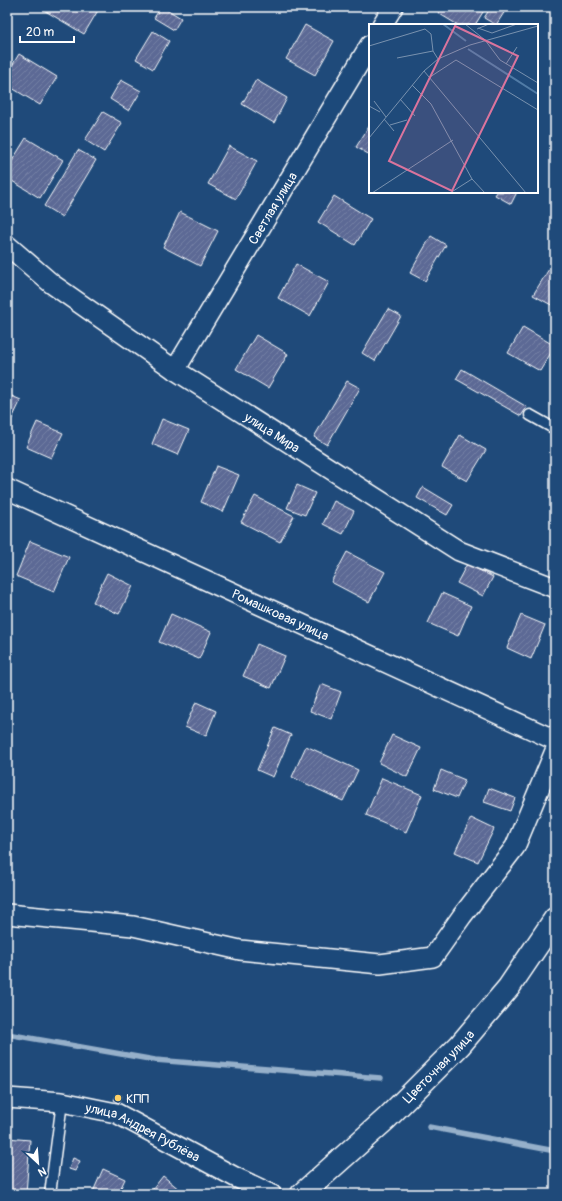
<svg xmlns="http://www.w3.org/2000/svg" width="562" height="1201" viewBox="0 0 562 1201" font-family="Pangolin,sans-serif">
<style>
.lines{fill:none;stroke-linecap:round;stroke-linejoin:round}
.stream{stroke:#96b0ca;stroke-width:5.5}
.building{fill:url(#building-hatch);stroke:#fff}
.lane-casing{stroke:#fff;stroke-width:13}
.street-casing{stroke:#fff;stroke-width:22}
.secondary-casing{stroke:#fff;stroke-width:25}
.lane{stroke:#1f4a7a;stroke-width:10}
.street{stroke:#1f4a7a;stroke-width:19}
.secondary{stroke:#1f4a7a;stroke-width:22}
.poi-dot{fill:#ffd166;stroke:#1f4a7a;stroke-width:1.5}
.labels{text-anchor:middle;stroke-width:4;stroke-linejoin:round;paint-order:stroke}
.street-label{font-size:13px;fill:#fff;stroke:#1f4a7a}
.poi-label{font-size:13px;fill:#fff;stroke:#1f4a7a;text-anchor:start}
.inset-river{fill:none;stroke:#507ba6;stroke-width:2}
.inset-road{fill:none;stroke:#7992af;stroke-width:1}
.view{fill:#da749d;fill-opacity:0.15;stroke:#da749d;stroke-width:2}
.inset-edge{fill:none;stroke:#fff;stroke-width:2}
</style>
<defs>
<pattern id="building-hatch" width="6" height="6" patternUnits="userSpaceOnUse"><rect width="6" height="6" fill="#5c6995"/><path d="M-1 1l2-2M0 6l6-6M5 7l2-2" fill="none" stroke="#7480a5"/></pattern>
</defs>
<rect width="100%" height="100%" fill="#1f4a7a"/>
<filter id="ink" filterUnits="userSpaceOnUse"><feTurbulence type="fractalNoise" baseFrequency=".025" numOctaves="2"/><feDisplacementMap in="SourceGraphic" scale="8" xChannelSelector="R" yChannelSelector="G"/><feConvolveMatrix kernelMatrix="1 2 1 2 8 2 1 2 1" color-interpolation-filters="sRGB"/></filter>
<g filter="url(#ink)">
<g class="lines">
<g class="stream">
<polyline points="7,1034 155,1060 381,1078"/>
<polyline points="429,1127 555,1151"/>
</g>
</g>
<g class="building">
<polygon points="43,7 100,7 84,34 42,9"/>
<polygon points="161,7 163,7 181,18 174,30 154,18"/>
<polygon points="442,7 486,7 475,25 458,25 438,13"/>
<polygon points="491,7 505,7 507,8 496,25 484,18"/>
<polygon points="305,25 334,41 315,75 286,59"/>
<polygon points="153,31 169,41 153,69 136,59"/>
<polygon points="19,54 57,77 40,105 7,85 7,74"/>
<polygon points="121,80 141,91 129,111 110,99"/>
<polygon points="256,80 287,98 274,123 242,104"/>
<polygon points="103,112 122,123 104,152 85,140"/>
<polygon points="370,125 370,155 356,147"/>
<polygon points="26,138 63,160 40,198 7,178 7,169"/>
<polygon points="229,146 257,161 236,199 208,184"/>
<polygon points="78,150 96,160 62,217 44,206"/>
<polygon points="497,192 517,192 511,204 495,195"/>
<polygon points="334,196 371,219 355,245 318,222"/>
<polygon points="180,212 218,231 200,266 163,247"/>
<polygon points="431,236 446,245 425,281 410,273"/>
<polygon points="296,264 329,282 310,316 278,298"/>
<polygon points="549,269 555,273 555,307 533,295"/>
<polygon points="388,309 401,316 375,361 362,353"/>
<polygon points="523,327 555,346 540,371 508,353"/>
<polygon points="256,335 288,354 268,388 236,369"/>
<polygon points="462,369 527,407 521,416 456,379"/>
<polygon points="347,381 360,388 327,445 314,437"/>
<polygon points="7,394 21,400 9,425 7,424"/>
<polygon points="162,419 189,430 178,455 152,444"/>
<polygon points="37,422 63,433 51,458 26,447"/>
<polygon points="460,435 486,450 467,481 442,467"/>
<polygon points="216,466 239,475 223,512 201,502"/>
<polygon points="297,485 315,493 305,515 287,508"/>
<polygon points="423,487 453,505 447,515 417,498"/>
<polygon points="255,496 294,516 280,542 241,522"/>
<polygon points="334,501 354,511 343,534 323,524"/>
<polygon points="7,530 11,532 7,541"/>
<polygon points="30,541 69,557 54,592 16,576"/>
<polygon points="347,552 385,572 369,602 331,582"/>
<polygon points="467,564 493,577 483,596 457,583"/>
<polygon points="107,573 133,586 119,614 93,602"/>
<polygon points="442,593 471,606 458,636 428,623"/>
<polygon points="171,614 211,632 199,659 159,642"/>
<polygon points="521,615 545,625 531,659 507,648"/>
<polygon points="257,644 285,656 271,688 243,676"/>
<polygon points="321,684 341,692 331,719 310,711"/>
<polygon points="196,702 216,711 206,736 185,727"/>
<polygon points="275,728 291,735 273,777 257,770"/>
<polygon points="392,735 421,748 407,777 379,763"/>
<polygon points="306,746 358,770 343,801 292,777"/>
<polygon points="441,770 465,780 457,798 434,789"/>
<polygon points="382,778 422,795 406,832 366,815"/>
<polygon points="489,788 515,798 510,811 484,802"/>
<polygon points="471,818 494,829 478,862 455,852"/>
<polygon points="117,1094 122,1096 119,1103 114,1100"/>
<polygon points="7,1138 30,1140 26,1194 7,1194"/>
<polygon points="73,1158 80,1161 75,1171 69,1169"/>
<polygon points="103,1169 125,1179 118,1194 92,1194"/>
<polygon points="163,1176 185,1194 149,1194"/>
</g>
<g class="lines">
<g class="lane-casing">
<g id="lane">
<polyline points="530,415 555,429"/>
<polyline points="50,1194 62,1102"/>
</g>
</g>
<g class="street-casing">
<g id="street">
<polyline points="382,25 393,7"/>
<path id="s1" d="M7,245l45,39 123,86 284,181 96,37"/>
<path id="s2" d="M175,370l195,-325"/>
<path id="s3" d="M7,489l548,251"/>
<polyline points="7,914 133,926 240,950 380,964 433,957 462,916 515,847 555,751"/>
<path id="s4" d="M7,1098l55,4 54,11 119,64 36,17"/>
</g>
</g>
<g class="secondary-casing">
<g id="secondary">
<path id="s5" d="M302,1194l84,-75 74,-74 49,-58 46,-68"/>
</g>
</g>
<use href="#lane" class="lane"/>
<use href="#street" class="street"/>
<use href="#secondary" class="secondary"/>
</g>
</g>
<circle class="poi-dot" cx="118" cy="1098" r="4"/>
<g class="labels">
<g class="street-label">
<text dy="5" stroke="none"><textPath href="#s2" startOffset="189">Светлая улица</textPath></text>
<text dy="5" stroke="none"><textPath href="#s1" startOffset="325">улица Мира</textPath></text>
<text dy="5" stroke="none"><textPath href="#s3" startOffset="301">Ромашковая улица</textPath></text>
<text dy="5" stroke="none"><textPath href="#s5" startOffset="187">Цветочная улица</textPath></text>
<text dy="5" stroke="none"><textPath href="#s4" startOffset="142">улица Андрея Рублёва</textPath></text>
</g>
<g class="poi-label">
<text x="126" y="1103">КПП</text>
</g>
</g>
<g transform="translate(369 24)">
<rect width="169" height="169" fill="#1f4a7a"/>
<path class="inset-river" d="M74,0l23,17M99,25l70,45"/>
<path class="inset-road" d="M96,0l20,16 15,20 38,23M109,4l14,5 25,-9M108,5l12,-5M0,22l56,-17 6,5 2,17 5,8M28,34l36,-7M137,40l11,-17M55,47l102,122M61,53l26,-17 82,50M43,61l19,19 41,75 13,14M31,75l15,17M5,77l12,16M0,82l11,6M15,95l10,12M21,101l17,-5M0,114l55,-67 14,-12 32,-14 68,-19M3,169l81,-53M81,169l22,-14"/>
<path class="view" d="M86,2l63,30 -66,135 -63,-30z"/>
<rect width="169" height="169" class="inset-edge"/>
</g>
<rect width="562" height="1201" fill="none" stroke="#1f4a7a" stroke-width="24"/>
<rect x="12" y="12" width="538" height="1177" fill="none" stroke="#fff" stroke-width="1.5" filter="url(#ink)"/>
<g transform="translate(38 1163) rotate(154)" stroke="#1f4a7a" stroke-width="3" paint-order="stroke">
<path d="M0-3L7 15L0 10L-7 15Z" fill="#ffffff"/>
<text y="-6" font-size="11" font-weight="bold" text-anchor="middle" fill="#ffffff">N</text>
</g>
<path d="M20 36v6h54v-6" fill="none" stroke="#ffffff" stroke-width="2"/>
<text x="26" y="36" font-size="12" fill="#ffffff" stroke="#1f4a7a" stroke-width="3" paint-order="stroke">20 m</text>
</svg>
